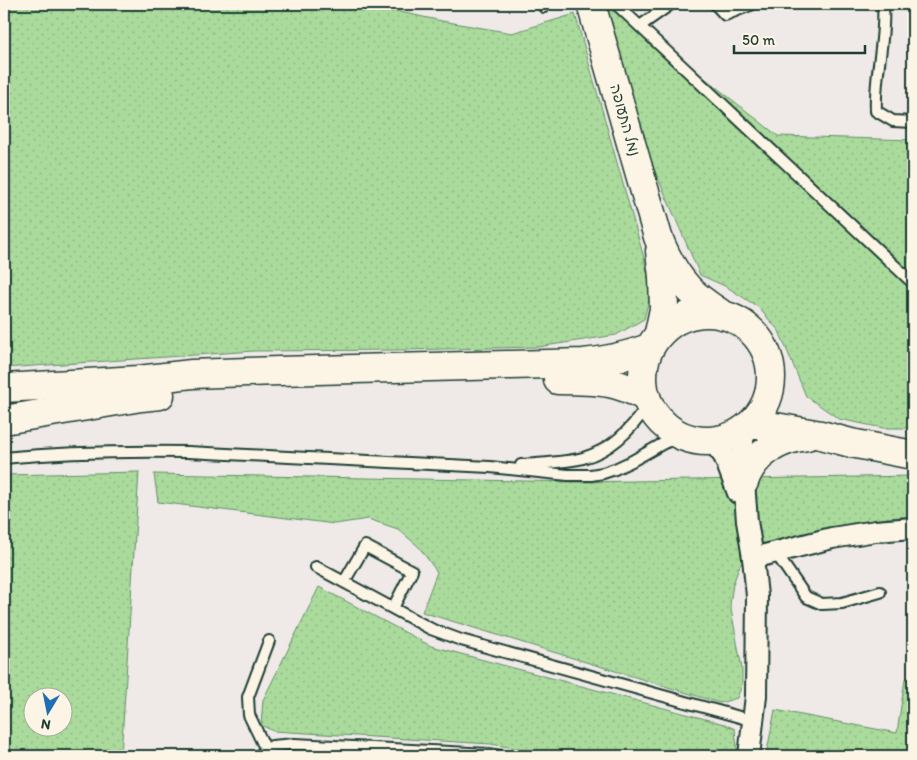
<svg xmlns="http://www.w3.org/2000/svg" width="917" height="760" viewBox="0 0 917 760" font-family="Itim,'Playpen Sans Hebrew',sans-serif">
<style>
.grass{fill:url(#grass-dots);stroke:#648c68;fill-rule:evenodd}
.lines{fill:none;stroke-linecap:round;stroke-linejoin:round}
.lane-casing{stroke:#1f3d34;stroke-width:14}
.street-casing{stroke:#1f3d34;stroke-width:24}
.secondary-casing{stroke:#1f3d34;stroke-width:31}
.highway-casing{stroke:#1f3d34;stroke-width:31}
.lane{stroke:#fcf5e5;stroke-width:10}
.street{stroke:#fcf5e5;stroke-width:20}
.secondary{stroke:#fcf5e5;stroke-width:28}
.highway{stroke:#fcf5e5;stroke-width:28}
.labels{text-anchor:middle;stroke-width:5;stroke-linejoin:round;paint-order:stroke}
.street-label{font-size:15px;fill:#1f3d34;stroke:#fcf5e5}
</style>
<defs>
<pattern id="grass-dots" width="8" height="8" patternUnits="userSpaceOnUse" patternTransform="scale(1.25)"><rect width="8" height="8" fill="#aadb9c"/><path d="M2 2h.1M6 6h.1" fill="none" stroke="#92bd87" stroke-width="1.8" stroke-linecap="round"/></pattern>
</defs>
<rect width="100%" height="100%" fill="#efeae7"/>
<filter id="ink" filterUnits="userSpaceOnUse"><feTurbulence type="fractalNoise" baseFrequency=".02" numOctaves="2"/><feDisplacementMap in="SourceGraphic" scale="10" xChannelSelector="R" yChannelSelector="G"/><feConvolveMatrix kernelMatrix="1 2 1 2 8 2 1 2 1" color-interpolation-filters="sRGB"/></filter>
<g filter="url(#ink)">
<g class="grass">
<polygon points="4,4 363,4 442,21 512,33 575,14 644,258 651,291 644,319 616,335 538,347 402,350 254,351 4,368"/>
<polygon points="598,4 611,4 778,136 913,140 913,428 883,428 839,419 806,396 779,331 758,307 727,287 700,275 629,111"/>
<path d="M139,472l-18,284h-117v-281zM32,698h30v30h-30z"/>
<polygon points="154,474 578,482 913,476 913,516 887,518 843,525 792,538 757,553 740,565 733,584 730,604 742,669 742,685 737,698 720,703 422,612 437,572 419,547 398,529 368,519 335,524 158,502"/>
<polygon points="319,587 431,646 724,724 735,729 737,749 735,756 559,756 491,744 273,731 261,725 263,700"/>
<polygon points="905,679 913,681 913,756 766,756 775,710 897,733"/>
</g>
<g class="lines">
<g class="lane-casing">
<g id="lane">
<polyline points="543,4 544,7"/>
<polyline points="616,4 913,283"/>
<polyline points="715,4 725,15 753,4"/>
<path d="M883,4c3,36 -9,71 -7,107l17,10 20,1"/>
<polyline points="640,26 671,4"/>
<path d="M4,458c61,-6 122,-7 184,-6l302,15 78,8h23l12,-2 12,-4 17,-8 32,-18 17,-7"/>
<path d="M521,465c21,-2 43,-2 62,-7 29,-8 50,-30 65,-54"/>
<polyline points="775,552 806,597 822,604 842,603 880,592"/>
<polyline points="316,567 431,629 461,640 754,721"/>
<polyline points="344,582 365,546 412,571 393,608"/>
<polyline points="266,750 249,715 248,697 269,641"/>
<polyline points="258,756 272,746 295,744 489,754 500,756"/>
</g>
</g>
<g class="street-casing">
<g id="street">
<polyline points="744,429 742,455 744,482 747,521 753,558 757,596 756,696 749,756"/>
<polyline points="712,441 724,456 738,493"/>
<polyline points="753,558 832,538 876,531 913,528"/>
</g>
</g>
<g class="secondary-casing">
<g id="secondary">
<path d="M591,4l67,233c7,18 17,37 30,51 10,11 23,19 35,27"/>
<polyline points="659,333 664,309 663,277 660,251"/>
</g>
</g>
<g class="highway-casing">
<g id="highway">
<circle cx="707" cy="377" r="64"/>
<path d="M558,380c17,0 34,0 51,3 13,2 25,8 37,14"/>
<path d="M4,388l134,-8 54,-6 87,-3 304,-8c24,-2 44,-7 66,-15"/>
<polyline points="4,420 141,397 160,395"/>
<polyline points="750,425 764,425 821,435 851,443 913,455"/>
<path d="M744,482c9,-28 35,-43 63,-46"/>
</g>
</g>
<use href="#lane" class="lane"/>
<use href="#street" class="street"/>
<use href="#secondary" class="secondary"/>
<use href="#highway" class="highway"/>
</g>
</g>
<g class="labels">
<g class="street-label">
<text transform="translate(625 120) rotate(74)" y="5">נמל התעופה</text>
</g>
</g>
<rect width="917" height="760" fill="none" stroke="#fcf5e5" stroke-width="20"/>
<rect x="10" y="10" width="897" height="740" fill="none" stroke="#1f3d34" stroke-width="2" filter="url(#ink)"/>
<g transform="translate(48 712) rotate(190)"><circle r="24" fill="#fcf5e5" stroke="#a4ab9e"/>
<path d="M0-4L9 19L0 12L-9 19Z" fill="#1f6fb2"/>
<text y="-8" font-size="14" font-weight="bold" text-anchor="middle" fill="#1f3d34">N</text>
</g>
<path d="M734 45v8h131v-8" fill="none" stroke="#1f3d34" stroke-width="2.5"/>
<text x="742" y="45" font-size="15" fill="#1f3d34" stroke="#fcf5e5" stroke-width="4" paint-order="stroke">50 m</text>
</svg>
